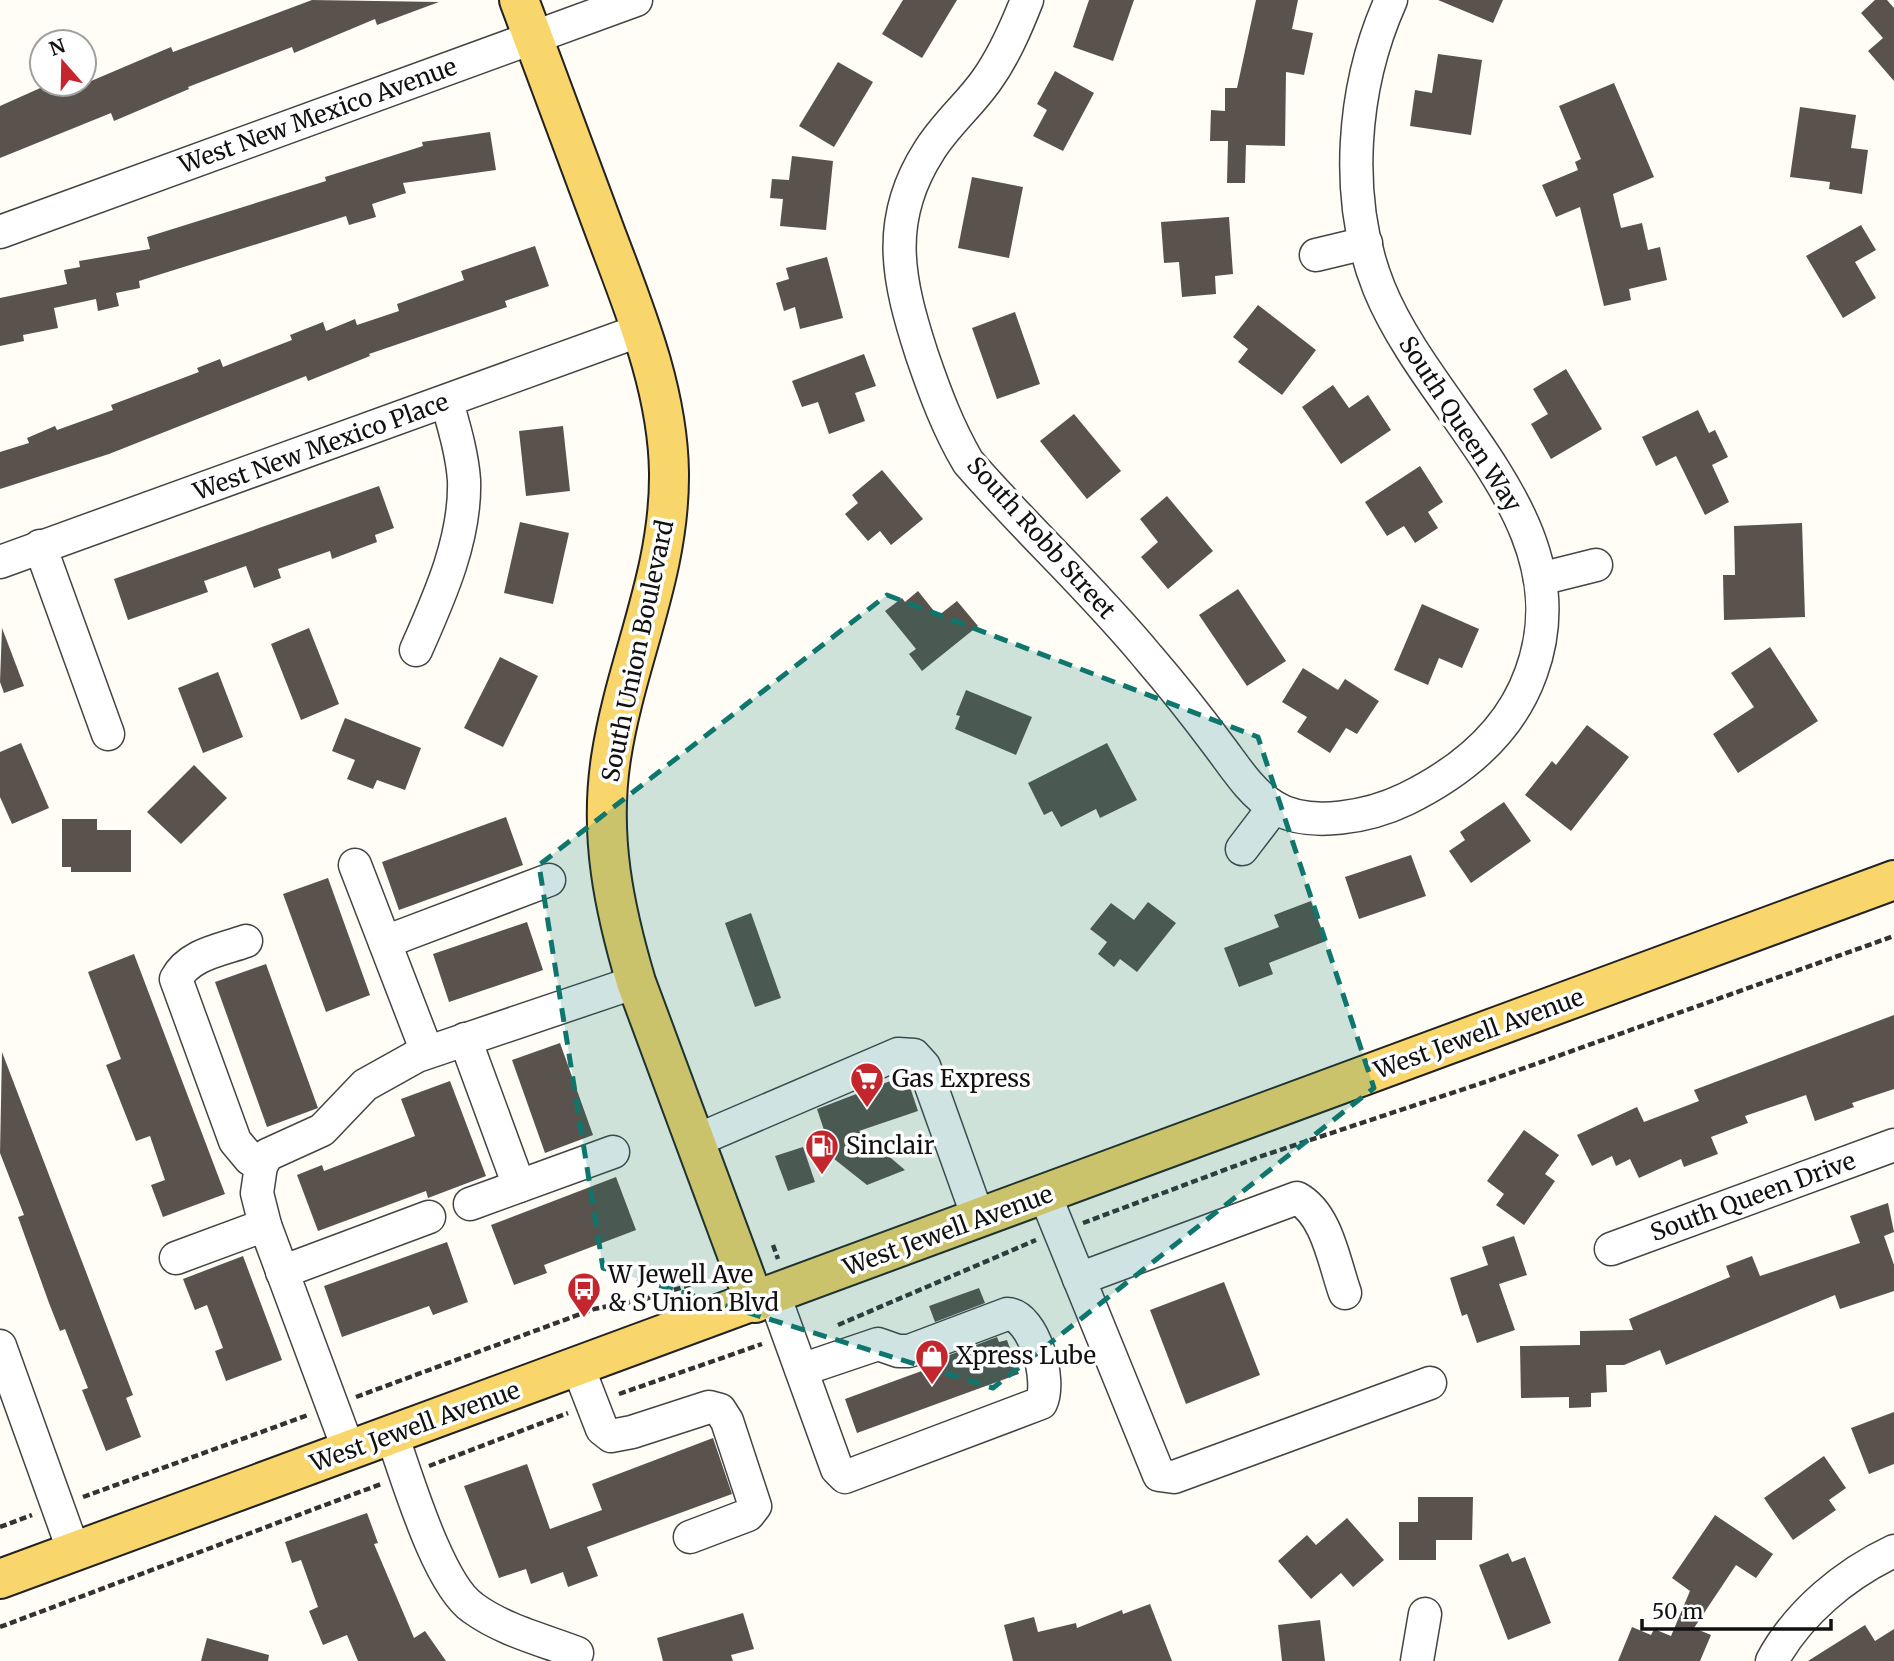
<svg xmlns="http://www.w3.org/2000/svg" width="1894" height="1661" viewBox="0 0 1894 1661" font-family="Merriweather,serif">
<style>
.building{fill:#5a524d}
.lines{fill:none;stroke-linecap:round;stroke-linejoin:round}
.minor-casing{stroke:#444;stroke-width:35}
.major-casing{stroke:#222;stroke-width:42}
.path{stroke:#333;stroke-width:4.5;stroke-dasharray:7 3.5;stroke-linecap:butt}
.minor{stroke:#fff;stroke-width:32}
.major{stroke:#f9d66b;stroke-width:38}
.marked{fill:#0f766e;fill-opacity:0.2;stroke:#0f766e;stroke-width:5;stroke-dasharray:14 9;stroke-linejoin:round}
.labels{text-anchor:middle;stroke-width:7;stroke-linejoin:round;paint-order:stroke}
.street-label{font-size:24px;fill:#111;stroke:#fff}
.poi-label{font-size:24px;fill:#111;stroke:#fff;text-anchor:start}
</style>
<rect width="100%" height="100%" fill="#fffdf5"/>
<g class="building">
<polygon points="312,0 439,2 377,25 375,19 294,53 292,47 188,87 189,89 114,121 111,113 0,158 0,106 47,85 51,95 76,84 77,87 171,47 173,52"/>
<polygon points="903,0 957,0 922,58 882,34"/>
<polygon points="1089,0 1134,0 1113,61 1073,47"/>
<polygon points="1256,0 1298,0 1292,29 1313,33 1304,75 1286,72 1285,146 1246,145 1245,183 1227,183 1228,141 1210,141 1211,110 1225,111 1225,88 1237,88"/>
<polygon points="1438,0 1503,0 1493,23"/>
<polygon points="1875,0 1887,0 1894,8 1894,81 1868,51 1883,38 1861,13"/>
<polygon points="1438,54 1482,60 1471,135 1410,126 1415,90 1432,93"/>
<polygon points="838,62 873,82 834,147 799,126"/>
<polygon points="1055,71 1094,93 1063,151 1033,136 1047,110 1037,104"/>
<polygon points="1614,83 1654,177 1613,194 1621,228 1642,223 1648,250 1660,247 1667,280 1629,289 1631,300 1604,306 1580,207 1556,217 1542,185 1578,170 1575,162 1581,159 1559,106"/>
<polygon points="1800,107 1856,115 1851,148 1868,150 1862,194 1829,189 1830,182 1790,177"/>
<polygon points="490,132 496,170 403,183 406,193 372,204 376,217 349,225 346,216 139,281 140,288 116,293 119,306 98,311 96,299 54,308 58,328 23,335 24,341 0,346 0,298 67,284 64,270 80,267 79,261 150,249 147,237 326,181 325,177 423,146 422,142"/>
<polygon points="792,156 833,161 826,230 780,226 783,199 770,198 772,179 789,180"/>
<polygon points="972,177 1023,187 1009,258 958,248"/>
<polygon points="1229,217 1233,274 1215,276 1216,294 1182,297 1179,262 1164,263 1161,222"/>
<polygon points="1861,225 1876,250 1855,262 1876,298 1843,318 1806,256"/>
<polygon points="535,246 549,286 505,301 507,307 369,354 370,356 308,381 306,376 109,454 0,489 0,452 29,443 27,438 55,426 57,430 113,410 111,405 199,372 197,368 220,359 223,367 292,340 290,335 323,322 326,331 355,319 357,325 399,311 397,304 464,280 461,271"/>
<polygon points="827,257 843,318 800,329 795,307 784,311 776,283 789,279 786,268"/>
<polygon points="1258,305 1316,350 1282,395 1238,362 1248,349 1233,337"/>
<polygon points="1015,312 1040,384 997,399 972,328"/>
<polygon points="864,354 876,386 855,393 865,421 829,434 818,402 802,407 792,381"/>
<polygon points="1566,369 1602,429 1551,459 1531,424 1548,414 1533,389"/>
<polygon points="1333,385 1349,408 1368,395 1391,430 1341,464 1302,407"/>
<polygon points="1698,410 1709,433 1715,430 1728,457 1712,465 1729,502 1705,515 1676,456 1656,466 1642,437"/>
<polygon points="1074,414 1121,471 1087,499 1040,441"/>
<polygon points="563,426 570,491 526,496 519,431"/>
<polygon points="1420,466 1443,502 1428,512 1438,528 1415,543 1404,526 1387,536 1365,502"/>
<polygon points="882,470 923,519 891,545 880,531 868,541 845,514 858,503 852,495"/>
<polygon points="379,486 394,528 375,535 377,542 332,559 330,551 278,569 281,578 254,588 246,566 204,581 208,592 128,620 114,579"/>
<polygon points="1167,496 1213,551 1168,589 1141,557 1158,542 1140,519"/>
<polygon points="520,522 569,533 553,604 504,593"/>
<polygon points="1802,523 1805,617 1724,620 1723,575 1735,575 1734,526"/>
<polygon points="1238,589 1286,661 1247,686 1199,615"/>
<polygon points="918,591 938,616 957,601 978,626 922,671 909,654 916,649 885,611 902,598 905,602"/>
<polygon points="1422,604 1479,629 1462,668 1439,658 1428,685 1394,670"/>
<polygon points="2,628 24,686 4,693 0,682"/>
<polygon points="309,628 339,704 301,720 271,644"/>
<polygon points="1770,647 1818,721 1738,773 1713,734 1754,707 1731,673"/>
<polygon points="500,657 538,676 503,747 464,728"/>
<polygon points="1303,668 1338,690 1345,679 1379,701 1357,734 1346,728 1330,753 1297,732 1307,717 1282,702"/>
<polygon points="218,672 243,737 203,753 178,688"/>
<polygon points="966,690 1032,717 1016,755 955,729 960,716 956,715"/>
<polygon points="345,718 421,748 405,790 377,780 373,789 347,779 355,760 332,751"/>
<polygon points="1587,725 1629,757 1571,831 1525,795 1552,761 1556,765"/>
<polygon points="21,743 49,808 12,824 0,797 0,752"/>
<polygon points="1107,743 1137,800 1100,818 1096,809 1061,827 1052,811 1044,815 1028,783"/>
<polygon points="194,765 227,798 181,844 147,812"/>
<polygon points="1504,802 1531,841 1471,883 1449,851 1465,840 1460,832"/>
<polygon points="506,817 523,865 399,910 382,862"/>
<polygon points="62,819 97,819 97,830 131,830 131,872 71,872 71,867 62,867"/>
<polygon points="1411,855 1426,896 1359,919 1345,877"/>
<polygon points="328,878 370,995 326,1012 283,894"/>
<polygon points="1311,901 1326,941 1269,963 1273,974 1239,987 1224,948 1279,927 1274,915"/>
<polygon points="1148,902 1176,923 1137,972 1120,959 1114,967 1098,954 1107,942 1090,929 1111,903 1134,920"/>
<polygon points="751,913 781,998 755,1007 725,923"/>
<polygon points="527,922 543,970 449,1002 433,954"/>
<polygon points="134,954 225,1194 163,1217 151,1185 165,1180 150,1136 136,1141 106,1065 121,1059 88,972"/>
<polygon points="266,964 318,1108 267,1127 215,982"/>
<polygon points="1894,1015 1894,1089 1852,1103 1854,1107 1815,1121 1806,1095 1745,1116 1748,1123 1711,1137 1718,1154 1684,1167 1681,1159 1639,1178 1630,1159 1616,1166 1612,1156 1592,1166 1577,1135 1637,1107 1644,1122 1699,1101 1694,1090"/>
<polygon points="560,1043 593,1135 545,1153 512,1060"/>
<polygon points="2,1052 133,1395 126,1398 141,1437 106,1451 82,1390 88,1388 65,1329 60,1331 49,1303 18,1217 24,1215 0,1153"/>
<polygon points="906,1075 918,1111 859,1131 905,1170 867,1185 814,1143 827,1139 817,1109"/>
<polygon points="450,1081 486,1176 428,1198 426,1191 318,1231 297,1175 322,1165 324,1171 415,1136 401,1099"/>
<polygon points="1524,1130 1559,1155 1545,1174 1555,1181 1524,1225 1496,1205 1504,1194 1487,1181"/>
<polygon points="803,1147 815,1182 788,1191 775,1156"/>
<polygon points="616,1177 636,1230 544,1265 547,1273 514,1285 491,1225"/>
<polygon points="1888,1203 1894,1232 1884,1236 1894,1265 1894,1291 1840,1309 1835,1295 1666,1365 1660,1350 1624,1365 1606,1365 1607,1392 1591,1393 1591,1407 1569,1408 1569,1397 1521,1398 1520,1346 1580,1345 1580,1331 1633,1330 1629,1319 1730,1277 1726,1266 1752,1256 1760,1276 1860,1243 1850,1216"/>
<polygon points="1514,1236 1527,1275 1499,1284 1515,1330 1477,1343 1467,1314 1462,1316 1450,1278 1488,1265 1482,1247"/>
<polygon points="447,1242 468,1302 433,1315 429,1306 342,1337 324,1286"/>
<polygon points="243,1256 282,1360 226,1381 215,1351 223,1348 207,1305 195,1310 183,1279"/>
<polygon points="1224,1282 1260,1375 1186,1404 1150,1310"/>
<polygon points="979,1288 985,1303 935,1322 929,1306"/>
<polygon points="997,1337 999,1342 1007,1340 1019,1374 857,1433 845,1399 949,1361 947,1356"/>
<polygon points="1894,1412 1894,1464 1869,1474 1851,1428"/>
<polygon points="713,1438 732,1494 587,1547 598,1576 568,1587 563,1572 531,1584 526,1569 499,1578 464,1486 527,1464 550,1529 602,1510 592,1484"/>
<polygon points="1824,1456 1846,1488 1829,1500 1836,1510 1793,1540 1764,1498"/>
<polygon points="1418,1497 1473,1497 1472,1540 1436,1540 1436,1560 1399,1560 1399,1522 1418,1522"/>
<polygon points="367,1513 378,1543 374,1544 414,1638 425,1631 446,1661 358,1661 347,1635 323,1645 309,1611 318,1607 301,1560 292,1563 285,1542"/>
<polygon points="1715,1515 1773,1554 1756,1578 1736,1565 1694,1628 1711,1635 1700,1661 1618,1661 1632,1627 1651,1635 1654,1629 1671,1636 1690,1591 1672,1578"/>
<polygon points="1347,1518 1384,1560 1353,1587 1341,1573 1311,1599 1278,1561 1307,1535 1316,1545"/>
<polygon points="1508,1553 1512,1562 1525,1557 1551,1623 1508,1640 1479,1565"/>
<polygon points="1150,1604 1172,1661 1013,1661 1004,1625 1034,1617 1038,1632 1076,1623 1077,1628 1122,1610 1123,1614"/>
<polygon points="743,1613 754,1649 731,1655 733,1661 663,1661 657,1638"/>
<polygon points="1320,1620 1325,1661 1282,1661 1278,1625"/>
<polygon points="1865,1625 1875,1641 1894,1629 1894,1661 1808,1661"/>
<polygon points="207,1638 269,1655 268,1661 201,1661"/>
</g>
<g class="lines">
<g class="minor-casing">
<g id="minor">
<path d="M1027,0c-11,28 -23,56 -41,81 -17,24 -41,44 -57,70 -45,70 -31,130 -7,204 13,38 26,73 46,107 58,67 124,127 180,195 25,29 48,58 71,89 16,21 32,47 55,61 36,22 97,9 132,-8 55,-27 104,-67 125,-126 55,-150 -101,-259 -152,-385 -36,-90 -27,-201 12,-288"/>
<polyline points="0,232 636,0"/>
<polyline points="1316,255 1366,243"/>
<polyline points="40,546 108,734"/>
<polyline points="0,562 641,330"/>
<polyline points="1540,579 1596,565"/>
<path d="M416,650c23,-52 50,-111 48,-170 -2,-27 -10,-53 -17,-78"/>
<polyline points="1242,849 1274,807"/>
<polyline points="355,865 427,1052"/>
<path d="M246,941c-25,9 -57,13 -70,38l59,162 15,18 11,7"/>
<polyline points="385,942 549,880"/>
<polyline points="465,1039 519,1186"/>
<polyline points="695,1141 898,1054 914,1055 924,1066 979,1220"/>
<polyline points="1045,1195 1159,1475 1174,1477 1430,1383"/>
<polyline points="470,1204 613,1152"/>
<polyline points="265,1225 257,1193 261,1166 267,1155 322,1130 365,1085 417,1056 636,982"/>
<polyline points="1611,1249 1894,1145"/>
<polyline points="176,1258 265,1225 349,1451"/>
<polyline points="282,1272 429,1217"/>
<path d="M1079,1279l218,-81c30,16 37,64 48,95"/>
<path d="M774,1295l63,174 8,8 196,-74c11,-22 -7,-88 -34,-89l-98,37h-11l-20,-7 -77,26"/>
<polyline points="0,1346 74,1552"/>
<polyline points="578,1367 602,1429 611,1436 632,1432 709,1407 720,1410 727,1421 755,1506 748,1515 690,1537"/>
<path d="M392,1435c15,42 46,149 81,173 30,22 70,32 104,45"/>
<polyline points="1417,1661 1425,1614"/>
<path d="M1772,1661c26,-48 73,-87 122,-110"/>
</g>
</g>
<g class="major-casing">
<g id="major">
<path d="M519,0c29,78 58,156 87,234 29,77 62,156 63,239 1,102 -43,187 -58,285 -12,78 3,150 25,224l119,321"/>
<polyline points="0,1579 1894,880"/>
</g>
</g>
<g class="path">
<polyline points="1083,1223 1259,1157 1485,1082 1894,936"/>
<polyline points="773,1245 778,1259"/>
<polyline points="838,1325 1036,1240"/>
<polyline points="619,1394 762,1344"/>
<polyline points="356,1397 594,1309 645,1299 699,1282"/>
<polyline points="429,1466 568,1413"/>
<polyline points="83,1497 308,1415"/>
<polyline points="0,1527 32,1515"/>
<polyline points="0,1627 381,1484"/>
</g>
<use href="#minor" class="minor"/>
<use href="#major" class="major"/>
</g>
<path class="marked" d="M887,595l371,142 116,351 -381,300 -390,-120 -64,-403z"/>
<defs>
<g id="supermarket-pin" transform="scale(1.75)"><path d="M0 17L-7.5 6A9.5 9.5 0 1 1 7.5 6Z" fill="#c4262e" stroke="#fff"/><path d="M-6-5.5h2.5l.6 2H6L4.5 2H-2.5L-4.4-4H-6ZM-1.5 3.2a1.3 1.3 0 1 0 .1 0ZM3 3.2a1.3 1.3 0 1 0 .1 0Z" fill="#fff"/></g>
<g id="fuel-pin" transform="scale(1.75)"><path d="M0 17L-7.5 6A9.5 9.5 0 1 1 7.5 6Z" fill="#c4262e" stroke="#fff"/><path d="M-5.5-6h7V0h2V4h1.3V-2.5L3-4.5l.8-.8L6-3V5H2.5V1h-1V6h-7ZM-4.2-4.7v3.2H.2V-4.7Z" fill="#fff"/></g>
<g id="bus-pin" transform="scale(1.75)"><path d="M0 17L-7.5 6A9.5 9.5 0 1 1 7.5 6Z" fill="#c4262e" stroke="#fff"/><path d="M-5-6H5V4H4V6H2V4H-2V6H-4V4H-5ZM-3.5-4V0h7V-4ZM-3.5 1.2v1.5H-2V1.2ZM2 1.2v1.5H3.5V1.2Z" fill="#fff"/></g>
<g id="shop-pin" transform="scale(1.75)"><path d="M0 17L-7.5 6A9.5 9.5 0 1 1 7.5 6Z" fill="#c4262e" stroke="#fff"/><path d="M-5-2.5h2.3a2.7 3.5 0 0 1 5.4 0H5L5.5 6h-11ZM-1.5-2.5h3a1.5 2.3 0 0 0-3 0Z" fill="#fff"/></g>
</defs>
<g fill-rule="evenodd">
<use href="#supermarket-pin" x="867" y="1079"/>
<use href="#fuel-pin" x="822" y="1146"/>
<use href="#bus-pin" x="584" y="1289"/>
<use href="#shop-pin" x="932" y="1356"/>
</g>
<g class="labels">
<g class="street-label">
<text transform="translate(318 116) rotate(-20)" y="8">West New Mexico Avenue</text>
<text transform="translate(1460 424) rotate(57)" y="8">South Queen Way</text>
<text transform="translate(321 447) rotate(-20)" y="8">West New Mexico Place</text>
<text transform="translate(1041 538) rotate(48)" y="8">South Robb Street</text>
<text transform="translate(638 651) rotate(-78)" y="8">South Union Boulevard</text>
<text transform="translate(1479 1034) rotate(-20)" y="8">West Jewell Avenue</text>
<text transform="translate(1753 1197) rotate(-20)" y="8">South Queen Drive</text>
<text transform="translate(948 1231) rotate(-20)" y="8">West Jewell Avenue</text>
<text transform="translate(415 1427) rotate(-20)" y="8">West Jewell Avenue</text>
</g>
<g class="poi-label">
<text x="892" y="1087">Gas Express</text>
<text x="846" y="1154">Sinclair</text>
<text x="608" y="1283">W Jewell Ave<tspan x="608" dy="28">&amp; S Union Blvd</tspan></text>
<text x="956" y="1364">Xpress Lube</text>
</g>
</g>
<g transform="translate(63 63) rotate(340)"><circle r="33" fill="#ffffff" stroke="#a0a0a0" stroke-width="2"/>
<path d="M0-5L12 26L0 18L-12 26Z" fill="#c4262e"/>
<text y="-10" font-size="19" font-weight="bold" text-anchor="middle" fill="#111111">N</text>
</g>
<path d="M1642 1619v10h189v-10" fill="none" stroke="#111111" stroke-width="3.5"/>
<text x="1652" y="1619" font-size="21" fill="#111111" stroke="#ffffff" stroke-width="5" paint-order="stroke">50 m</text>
</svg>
